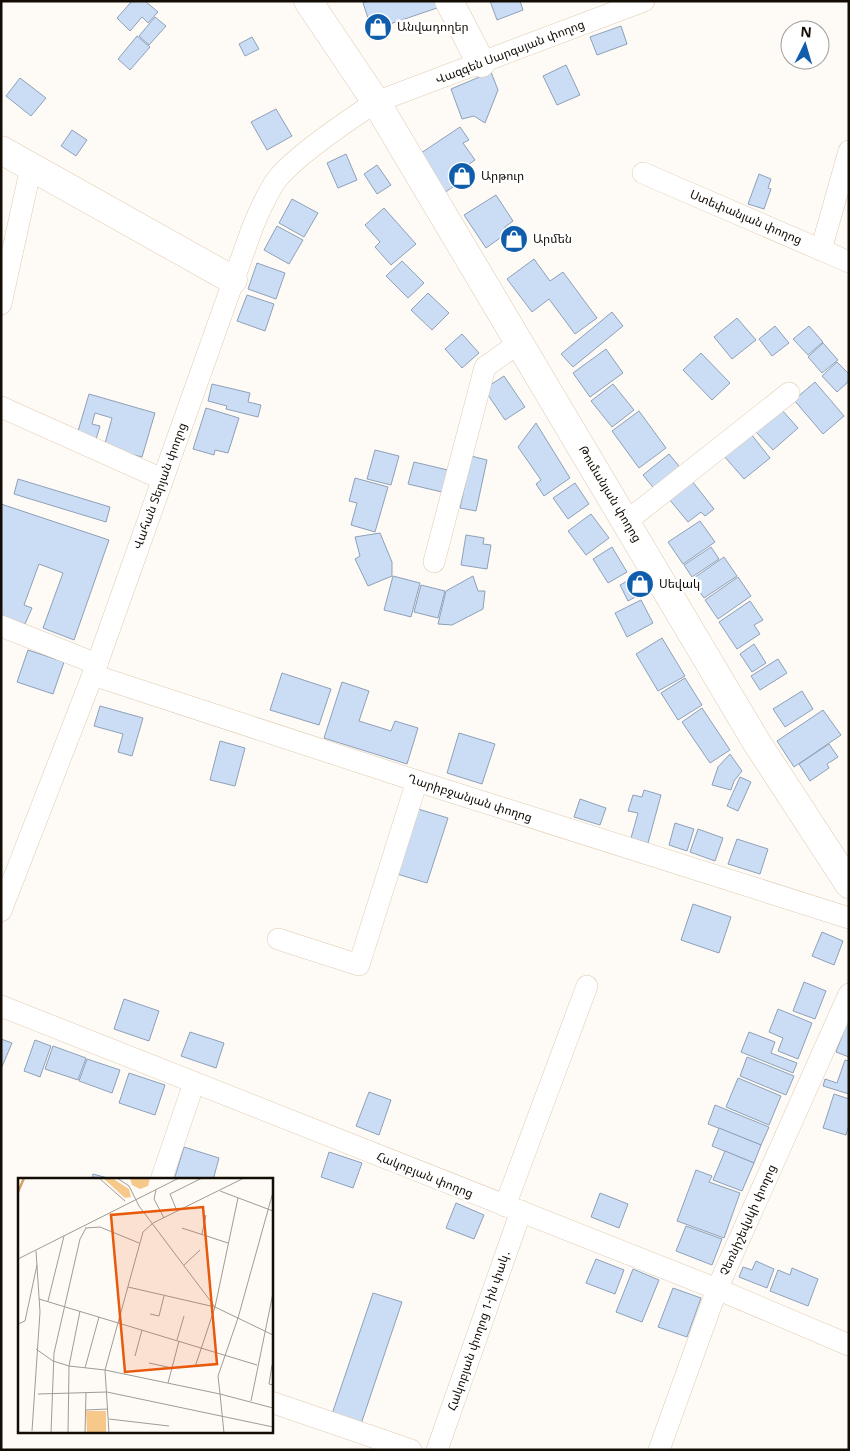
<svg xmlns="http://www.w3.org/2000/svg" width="850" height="1451" viewBox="0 0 850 1451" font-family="Georgia,'Noto Sans Armenian',serif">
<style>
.building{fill:#caddf5;stroke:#8ea1b9}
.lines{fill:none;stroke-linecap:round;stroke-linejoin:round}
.minor-casing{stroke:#dfcbb1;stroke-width:22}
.major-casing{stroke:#dfcbb1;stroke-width:29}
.highway-casing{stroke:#dfcbb1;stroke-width:29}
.minor{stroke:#fff;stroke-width:21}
.major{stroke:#fff;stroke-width:28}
.highway{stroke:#fff;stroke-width:28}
.labels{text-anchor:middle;stroke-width:5;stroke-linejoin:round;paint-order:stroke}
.poi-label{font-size:12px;fill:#130c05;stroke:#fff;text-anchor:start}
.street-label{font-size:12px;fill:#130c05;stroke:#fff}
.inset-river{fill:none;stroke:#d1a466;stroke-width:2.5}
.inset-road{fill:none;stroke:#a09b95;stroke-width:1}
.view{fill:#e8590c;fill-opacity:0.15;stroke:#e8590c;stroke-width:2.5}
.inset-edge{fill:none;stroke:#130c05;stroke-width:2.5}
</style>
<rect width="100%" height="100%" fill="#fefaf5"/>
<g class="building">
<polygon points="132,1 145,1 158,12 148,23 142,17 130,31 117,18"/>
<polygon points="368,1 441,1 443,6 372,30 363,3"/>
<polygon points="490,1 520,1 523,10 497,20"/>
<polygon points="155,17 166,26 149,45 139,36"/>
<polygon points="621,26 627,44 597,55 590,37"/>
<polygon points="137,36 150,47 130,70 118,59"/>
<polygon points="252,37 259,49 245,56 239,44"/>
<polygon points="566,65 580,95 557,105 543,76"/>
<polygon points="491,72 498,90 485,123 474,116 462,119 451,89"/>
<polygon points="20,78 46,98 31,116 6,96"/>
<polygon points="276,109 292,136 267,150 251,122"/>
<polygon points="460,127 469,140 463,143 475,160 465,167 471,175 444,193 418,155"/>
<polygon points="72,130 87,140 76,156 61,146"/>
<polygon points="346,154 357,180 338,188 327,163"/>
<polygon points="377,165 391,185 377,194 364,174"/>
<polygon points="759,174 771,179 768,188 771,189 764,209 748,204"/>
<polygon points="496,195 513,221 505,227 503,236 486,248 464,215"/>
<polygon points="292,199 318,213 304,237 279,223"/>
<polygon points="384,208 416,244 391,265 375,247 380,242 365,225"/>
<polygon points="277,226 303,240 289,264 264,250"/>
<polygon points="534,259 550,281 563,272 597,318 575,334 549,299 532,312 507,279"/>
<polygon points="402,261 424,283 408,298 386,276"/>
<polygon points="257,263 285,273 276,299 248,289"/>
<polygon points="428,293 449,313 432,330 411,310"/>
<polygon points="247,295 274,304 265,331 237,321"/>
<polygon points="612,312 623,326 573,367 561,354"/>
<polygon points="737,318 756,340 732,359 714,337"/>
<polygon points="775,326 789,343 772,356 759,339"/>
<polygon points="809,326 823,342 808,355 793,339"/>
<polygon points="462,334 479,353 462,368 445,349"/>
<polygon points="823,343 838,360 822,373 808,357"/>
<polygon points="606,349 623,373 590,397 573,373"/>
<polygon points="701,353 730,383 712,400 683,370"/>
<polygon points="837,362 849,374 849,381 837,392 822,376"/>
<polygon points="504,376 525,407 505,420 484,389"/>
<polygon points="815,382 844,416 823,434 794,400"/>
<polygon points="212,384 250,393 248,402 261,405 258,417 226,409 227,406 208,401"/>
<polygon points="613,384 634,410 612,427 591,401"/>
<polygon points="89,394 155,413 142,457 104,447 112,418 95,413 92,424 100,426 95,443 76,438"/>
<polygon points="206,408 239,418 228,453 215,450 214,455 193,449"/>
<polygon points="781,409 798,428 773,450 756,432"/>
<polygon points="639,411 666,448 639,468 612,431"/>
<polygon points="536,423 570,478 544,496 536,484 541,480 518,447"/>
<polygon points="751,434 770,458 744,479 724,456"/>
<polygon points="375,450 399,456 391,485 367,479"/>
<polygon points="669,454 683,471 656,491 643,475"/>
<polygon points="471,456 487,460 476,511 460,508"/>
<polygon points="414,462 452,471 446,493 408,484"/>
<polygon points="355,478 388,487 375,532 351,525 357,503 349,501"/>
<polygon points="18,479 110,507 106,522 14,494"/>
<polygon points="692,481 714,509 705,516 701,512 688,522 669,499"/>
<polygon points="575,483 589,504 568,519 553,498"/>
<polygon points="1,504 109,540 74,640 43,628 63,573 39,564 24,605 32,608 25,624 1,616"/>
<polygon points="591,514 609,538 586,555 568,531"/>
<polygon points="700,521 715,542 683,564 668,542"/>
<polygon points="380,533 392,562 392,576 368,586 355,559 360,556 355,537"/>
<polygon points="466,535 484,538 483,544 491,545 487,569 461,565"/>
<polygon points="612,547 627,572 608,583 593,559"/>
<polygon points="711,547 719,559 692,577 684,565"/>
<polygon points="724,557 737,576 704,598 691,580"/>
<polygon points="393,576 420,583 411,617 384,610"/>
<polygon points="473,576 478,591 485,591 483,609 452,625 438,624 446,591"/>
<polygon points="738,577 751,596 718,619 705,600"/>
<polygon points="631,579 639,595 628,601 620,585"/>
<polygon points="421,585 445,591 438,618 414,612"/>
<polygon points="641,600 653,623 627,637 615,613"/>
<polygon points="750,601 763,620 754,625 760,634 737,649 719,622"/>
<polygon points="662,638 685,676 658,691 636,654"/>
<polygon points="754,644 766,663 752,672 740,654"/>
<polygon points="28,650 64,662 53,694 17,682"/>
<polygon points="778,659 787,673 760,690 751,676"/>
<polygon points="282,673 331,689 319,725 270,710"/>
<polygon points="685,678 702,705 678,720 661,693"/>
<polygon points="342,682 369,691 359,721 391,731 395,721 418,728 407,764 324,738"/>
<polygon points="802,691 813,709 785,727 773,709"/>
<polygon points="100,706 143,718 132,756 118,752 123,734 94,726"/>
<polygon points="702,708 730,750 710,763 682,722"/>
<polygon points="823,710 841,735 794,767 777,741"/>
<polygon points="459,733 495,744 482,784 447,773"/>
<polygon points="220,741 245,748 235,786 210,780"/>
<polygon points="829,744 838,757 827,764 829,768 810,781 799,764"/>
<polygon points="730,754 742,771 734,781 731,790 712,785 718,767"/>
<polygon points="740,777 751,782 738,811 727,806"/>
<polygon points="644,790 661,795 648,843 631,838 638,813 628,811 633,795 642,797"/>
<polygon points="580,799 606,808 600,825 574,817"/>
<polygon points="418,809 448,818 427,883 397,874"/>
<polygon points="675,823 694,829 687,851 669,845"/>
<polygon points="698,829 723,838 715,861 690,852"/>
<polygon points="737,839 768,849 760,874 728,864"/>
<polygon points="693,904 731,917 719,953 681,940"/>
<polygon points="822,932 843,941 834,965 812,956"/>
<polygon points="804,982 826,991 815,1019 793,1011"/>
<polygon points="124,999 159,1011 149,1041 114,1029"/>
<polygon points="778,1009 812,1023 798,1059 778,1051 783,1038 769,1032"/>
<polygon points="849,1017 849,1057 836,1052"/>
<polygon points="190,1032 224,1043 216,1068 181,1056"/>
<polygon points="749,1032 775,1042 771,1053 797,1063 793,1073 741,1052"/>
<polygon points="1,1039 12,1043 1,1069"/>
<polygon points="35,1040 51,1046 40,1077 24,1071"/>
<polygon points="53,1046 86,1058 78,1080 45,1069"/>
<polygon points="747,1057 794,1076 786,1095 740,1076"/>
<polygon points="87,1059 120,1070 112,1093 79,1081"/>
<polygon points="845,1060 849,1061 849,1094 823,1086 825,1079 837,1083"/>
<polygon points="129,1073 165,1085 155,1115 119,1103"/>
<polygon points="738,1078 781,1096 769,1125 726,1107"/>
<polygon points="369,1092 391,1100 379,1135 356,1126"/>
<polygon points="834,1094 849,1099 849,1125 846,1135 823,1128"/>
<polygon points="715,1105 769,1127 761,1145 708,1124"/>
<polygon points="719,1128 761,1145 754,1163 712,1146"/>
<polygon points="184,1147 219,1158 213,1180 174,1180"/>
<polygon points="725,1151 754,1163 742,1191 713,1180"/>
<polygon points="329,1152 362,1163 353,1188 321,1177"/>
<polygon points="696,1170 712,1176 709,1182 740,1193 724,1238 677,1221"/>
<polygon points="93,1174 115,1180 92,1180"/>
<polygon points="600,1193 628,1204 619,1228 591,1217"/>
<polygon points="456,1203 484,1215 474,1239 446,1228"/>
<polygon points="686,1226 722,1239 712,1265 676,1251"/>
<polygon points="596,1259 624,1270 615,1294 586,1283"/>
<polygon points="756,1261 774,1269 767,1288 739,1277 743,1267 752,1270"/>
<polygon points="792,1268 818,1279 808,1306 770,1291 778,1270 790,1275"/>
<polygon points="633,1269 659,1280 642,1322 616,1312"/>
<polygon points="673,1288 701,1298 687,1337 658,1327"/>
<polygon points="373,1293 402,1302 361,1424 332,1414"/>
</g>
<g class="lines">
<g class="minor-casing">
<g id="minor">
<polyline points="643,173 849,262"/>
<polyline points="821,250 849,151"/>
<polyline points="1,304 31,167"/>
<polyline points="1,407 162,479"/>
<polyline points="627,521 789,393"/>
<polyline points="434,562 485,367 519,343"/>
<polyline points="1,626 97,664"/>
<polyline points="93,675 417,781 849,918"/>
<path d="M1,911l96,-247 156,-438c7,-16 14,-34 25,-48 21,-25 69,-57 98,-76l268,-101"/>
<polyline points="278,939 359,965 417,781"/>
<polyline points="1,1006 717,1289 849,1345"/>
<polyline points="161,1180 194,1083"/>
<polyline points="505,1206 587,986"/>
<polyline points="271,1402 411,1450"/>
<polyline points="437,1450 521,1211"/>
<polyline points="659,1450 717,1289 849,994"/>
</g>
</g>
<g class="major-casing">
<polyline id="major" points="308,1 376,102 757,743 849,884"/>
</g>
<g class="highway-casing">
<g id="highway">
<polyline points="449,1 481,63"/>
<polyline points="1,150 233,280"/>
</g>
</g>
<use href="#minor" class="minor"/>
<use href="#major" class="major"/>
<use href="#highway" class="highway"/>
</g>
<defs>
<g id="shop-disc" transform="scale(1.4375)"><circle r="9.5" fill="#105dab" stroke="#fff"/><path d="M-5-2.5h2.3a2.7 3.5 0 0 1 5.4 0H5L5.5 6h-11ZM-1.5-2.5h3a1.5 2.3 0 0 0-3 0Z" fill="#fff"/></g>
</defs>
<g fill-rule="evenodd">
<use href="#shop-disc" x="378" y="27"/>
<use href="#shop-disc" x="462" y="176"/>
<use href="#shop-disc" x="514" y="239"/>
<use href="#shop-disc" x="640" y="584"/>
</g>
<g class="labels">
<g class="poi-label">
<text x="397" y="31">Անվադողեր</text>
<text x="481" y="180">Արթուր</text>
<text x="533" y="243">Արմեն</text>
<text x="659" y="588">Սեվակ</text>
</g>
<g class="street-label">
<text transform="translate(510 52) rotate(-21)" y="4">Վազգեն Սարգսյան փողոց</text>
<text transform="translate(746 217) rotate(23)" y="4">Ստեփանյան փողոց</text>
<text transform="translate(160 486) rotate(-70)" y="4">Վահան Տերյան փողոց</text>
<text transform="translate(610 494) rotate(59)" y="4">Թումանյան փողոց</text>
<text transform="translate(470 798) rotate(18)" y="4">Ղարիբջանյան փողոց</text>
<text transform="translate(425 1175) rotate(22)" y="4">Հակոբյան փողոց</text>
<text transform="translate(748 1220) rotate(-66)" y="4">Չեռնիշեվսկի փողոց</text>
<text transform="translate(479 1330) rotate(-71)" y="4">Հակոբյան փողոց 1-ին փակ․</text>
</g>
</g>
<g transform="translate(18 1178)">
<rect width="255" height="255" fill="#fefaf5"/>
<path d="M85,0h9l17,11 2,8 -6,1zM112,0h20l-2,8 -8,3 -8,-4z" fill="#f6c889"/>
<path d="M68,233h20v22h-19z" fill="#f6c889"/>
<path class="inset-river" d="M0,14l6,-14"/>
<path class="inset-road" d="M81,0l26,23M99,0l12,8 10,20 76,101 58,28M138,12l-2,9 10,19M202,13l53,20M159,33l-7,-17 32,-16M67,50l15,-1 39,16M164,50l46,15M184,56l4,-19M0,81l161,-81M166,87l16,-15M110,109l87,20M21,121l218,66M30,123l16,-65M132,136l9,2 5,-20M0,146l7,-3 12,-56M159,162l7,-24M18,171l17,12 16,5 36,4 115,24 -2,-18 20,-58 35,-126M117,178l7,-26M131,185l23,5M254,187l-3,19 4,1M177,189l20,-60 23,-109M67,190l14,-51M150,205l11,-42M20,216l69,-2 166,35M233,223l22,-108M67,232l23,-1M91,241l60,7M14,253l8,-119 -4,-61M33,255l3,-80 26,-114 6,-11M50,255l1,-67 11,-55M67,255l1,-40M91,255l-4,-63 38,-138 10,-9 91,-45M206,255l-4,-39 53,14"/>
<path class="view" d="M185,29l14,157 -92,8 -14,-157z"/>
<rect width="255" height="255" class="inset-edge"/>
</g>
<rect width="850" height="1451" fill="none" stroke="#130c05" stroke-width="5"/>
<g transform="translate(805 45) rotate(5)"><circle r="24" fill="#ffffff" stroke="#a19e9b"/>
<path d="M0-4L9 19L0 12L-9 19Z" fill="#105dab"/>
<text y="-8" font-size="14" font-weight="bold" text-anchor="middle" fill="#130c05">N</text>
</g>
</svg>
